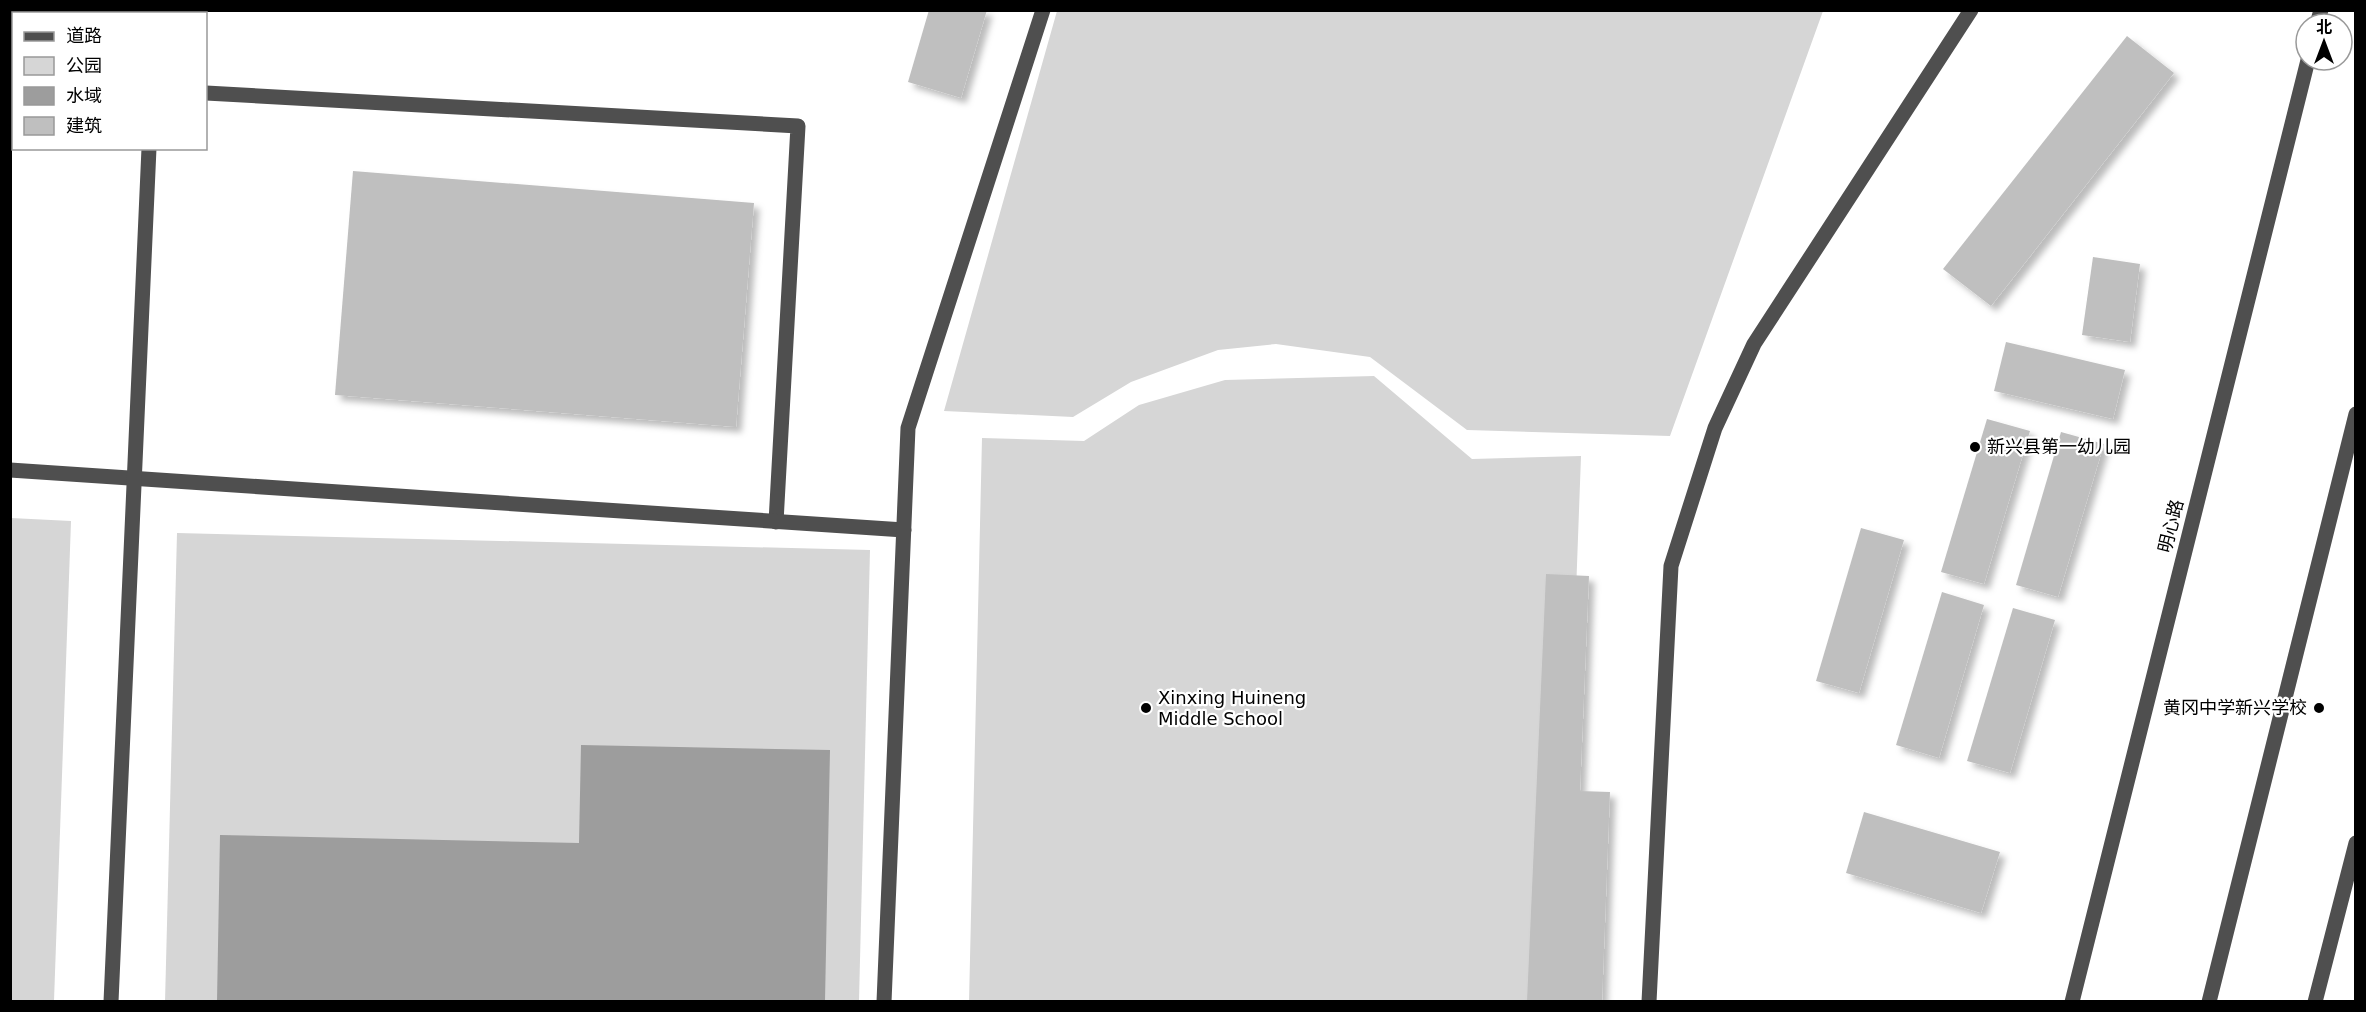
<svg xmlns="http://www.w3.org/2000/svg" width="2366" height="1012" viewBox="0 0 2366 1012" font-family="'DejaVu Sans','Noto Sans SC',sans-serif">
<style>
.green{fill:#d6d6d6}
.water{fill:#9d9d9d}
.building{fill:#bfbfbf;filter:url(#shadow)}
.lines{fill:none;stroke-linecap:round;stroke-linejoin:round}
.minor{stroke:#4f4f4f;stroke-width:15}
.poi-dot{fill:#000;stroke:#fff;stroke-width:2}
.labels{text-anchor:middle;stroke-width:4.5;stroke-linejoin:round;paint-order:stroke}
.poi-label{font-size:18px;fill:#000;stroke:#fff;text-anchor:start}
.street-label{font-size:18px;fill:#000;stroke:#fff}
</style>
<defs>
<filter id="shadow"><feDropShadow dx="5.5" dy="5.5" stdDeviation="3" flood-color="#0004"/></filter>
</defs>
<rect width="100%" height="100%" fill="#fff"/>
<g class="green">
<polygon points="1057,11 1057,10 1823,11 1670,436 1467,430 1370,357 1276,344 1218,350 1131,382 1073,417 944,411"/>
<polygon points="1374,376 1472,459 1581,456 1561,1001 969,1002 982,438 1084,441 1139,405 1225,380"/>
<polygon points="11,518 71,521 54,1001 11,1001"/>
<polygon points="177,533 870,550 859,1001 165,1002"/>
</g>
<polygon class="water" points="581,745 830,750 825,1001 217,1001 220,835 579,843"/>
<g class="building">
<polygon points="929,10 987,10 961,98 908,82"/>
<polygon points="2127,36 2174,73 1991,306 1943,269"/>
<polygon points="353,171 754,203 736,427 335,395"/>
<polygon points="2093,257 2140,264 2130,342 2082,335"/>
<polygon points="2006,342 2125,370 2113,419 1994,391"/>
<polygon points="1987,419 2030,431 1984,584 1941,572"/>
<polygon points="2061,432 2104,444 2058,597 2016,585"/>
<polygon points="1861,528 1904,540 1859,693 1816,681"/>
<polygon points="1546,574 1589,576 1580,791 1610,792 1602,1002 1527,1002"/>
<polygon points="1942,592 1984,605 1939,758 1896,745"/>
<polygon points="2013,608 2055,620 2010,773 1967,761"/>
<polygon points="1864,812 2000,852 1981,913 1846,873"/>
</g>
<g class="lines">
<g class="minor">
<polyline points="155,14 155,10"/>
<polyline points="2317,24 2321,10"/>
<polyline points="10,82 14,82"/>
<polyline points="206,93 798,126 776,522"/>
<polyline points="10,470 904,530"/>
<polyline points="111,1002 149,148"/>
<polyline points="884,1002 908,428 1043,10"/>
<polyline points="1649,1002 1671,566 1715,428 1754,344 1971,10"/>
<polyline points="2072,1002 2308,60"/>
<polyline points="2209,1002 2356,414"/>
<polyline points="2315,1002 2356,843"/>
</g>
</g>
<g class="poi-dot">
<circle cx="1975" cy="447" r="6"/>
<circle cx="1146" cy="708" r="6"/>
<circle cx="2319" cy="708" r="6"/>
</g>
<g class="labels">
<g class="poi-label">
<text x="1987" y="453">新兴县第一幼儿园</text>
<text x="1158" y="704">Xinxing Huineng<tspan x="1158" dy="21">Middle School</tspan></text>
<text x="2307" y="714" text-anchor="end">黄冈中学新兴学校</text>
</g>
<g class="street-label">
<text transform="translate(2171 526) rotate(-76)" y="6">明心路</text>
</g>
</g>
<rect width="2366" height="1012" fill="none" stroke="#000000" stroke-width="24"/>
<rect x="12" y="12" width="195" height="138" fill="#ffffff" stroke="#999999" stroke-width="1.5"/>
<rect x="24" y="32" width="30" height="9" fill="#4f4f4f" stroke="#999999" stroke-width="1.5"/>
<text x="66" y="42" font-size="18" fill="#000000">道路</text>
<rect x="24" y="57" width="30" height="18" fill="#d6d6d6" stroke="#999999" stroke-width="1.5"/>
<text x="66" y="72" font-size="18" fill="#000000">公园</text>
<rect x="24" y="87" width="30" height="18" fill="#9d9d9d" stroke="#999999" stroke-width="1.5"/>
<text x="66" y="102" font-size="18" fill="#000000">水域</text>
<rect x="24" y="117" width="30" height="18" fill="#bfbfbf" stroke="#999999" stroke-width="1.5"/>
<text x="66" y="132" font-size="18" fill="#000000">建筑</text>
<g transform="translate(2324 42)"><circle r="28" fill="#ffffff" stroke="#999999" stroke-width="1.5"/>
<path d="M0-4.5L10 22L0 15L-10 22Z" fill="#000000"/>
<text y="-9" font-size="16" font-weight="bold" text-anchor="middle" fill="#000000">北</text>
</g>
</svg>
